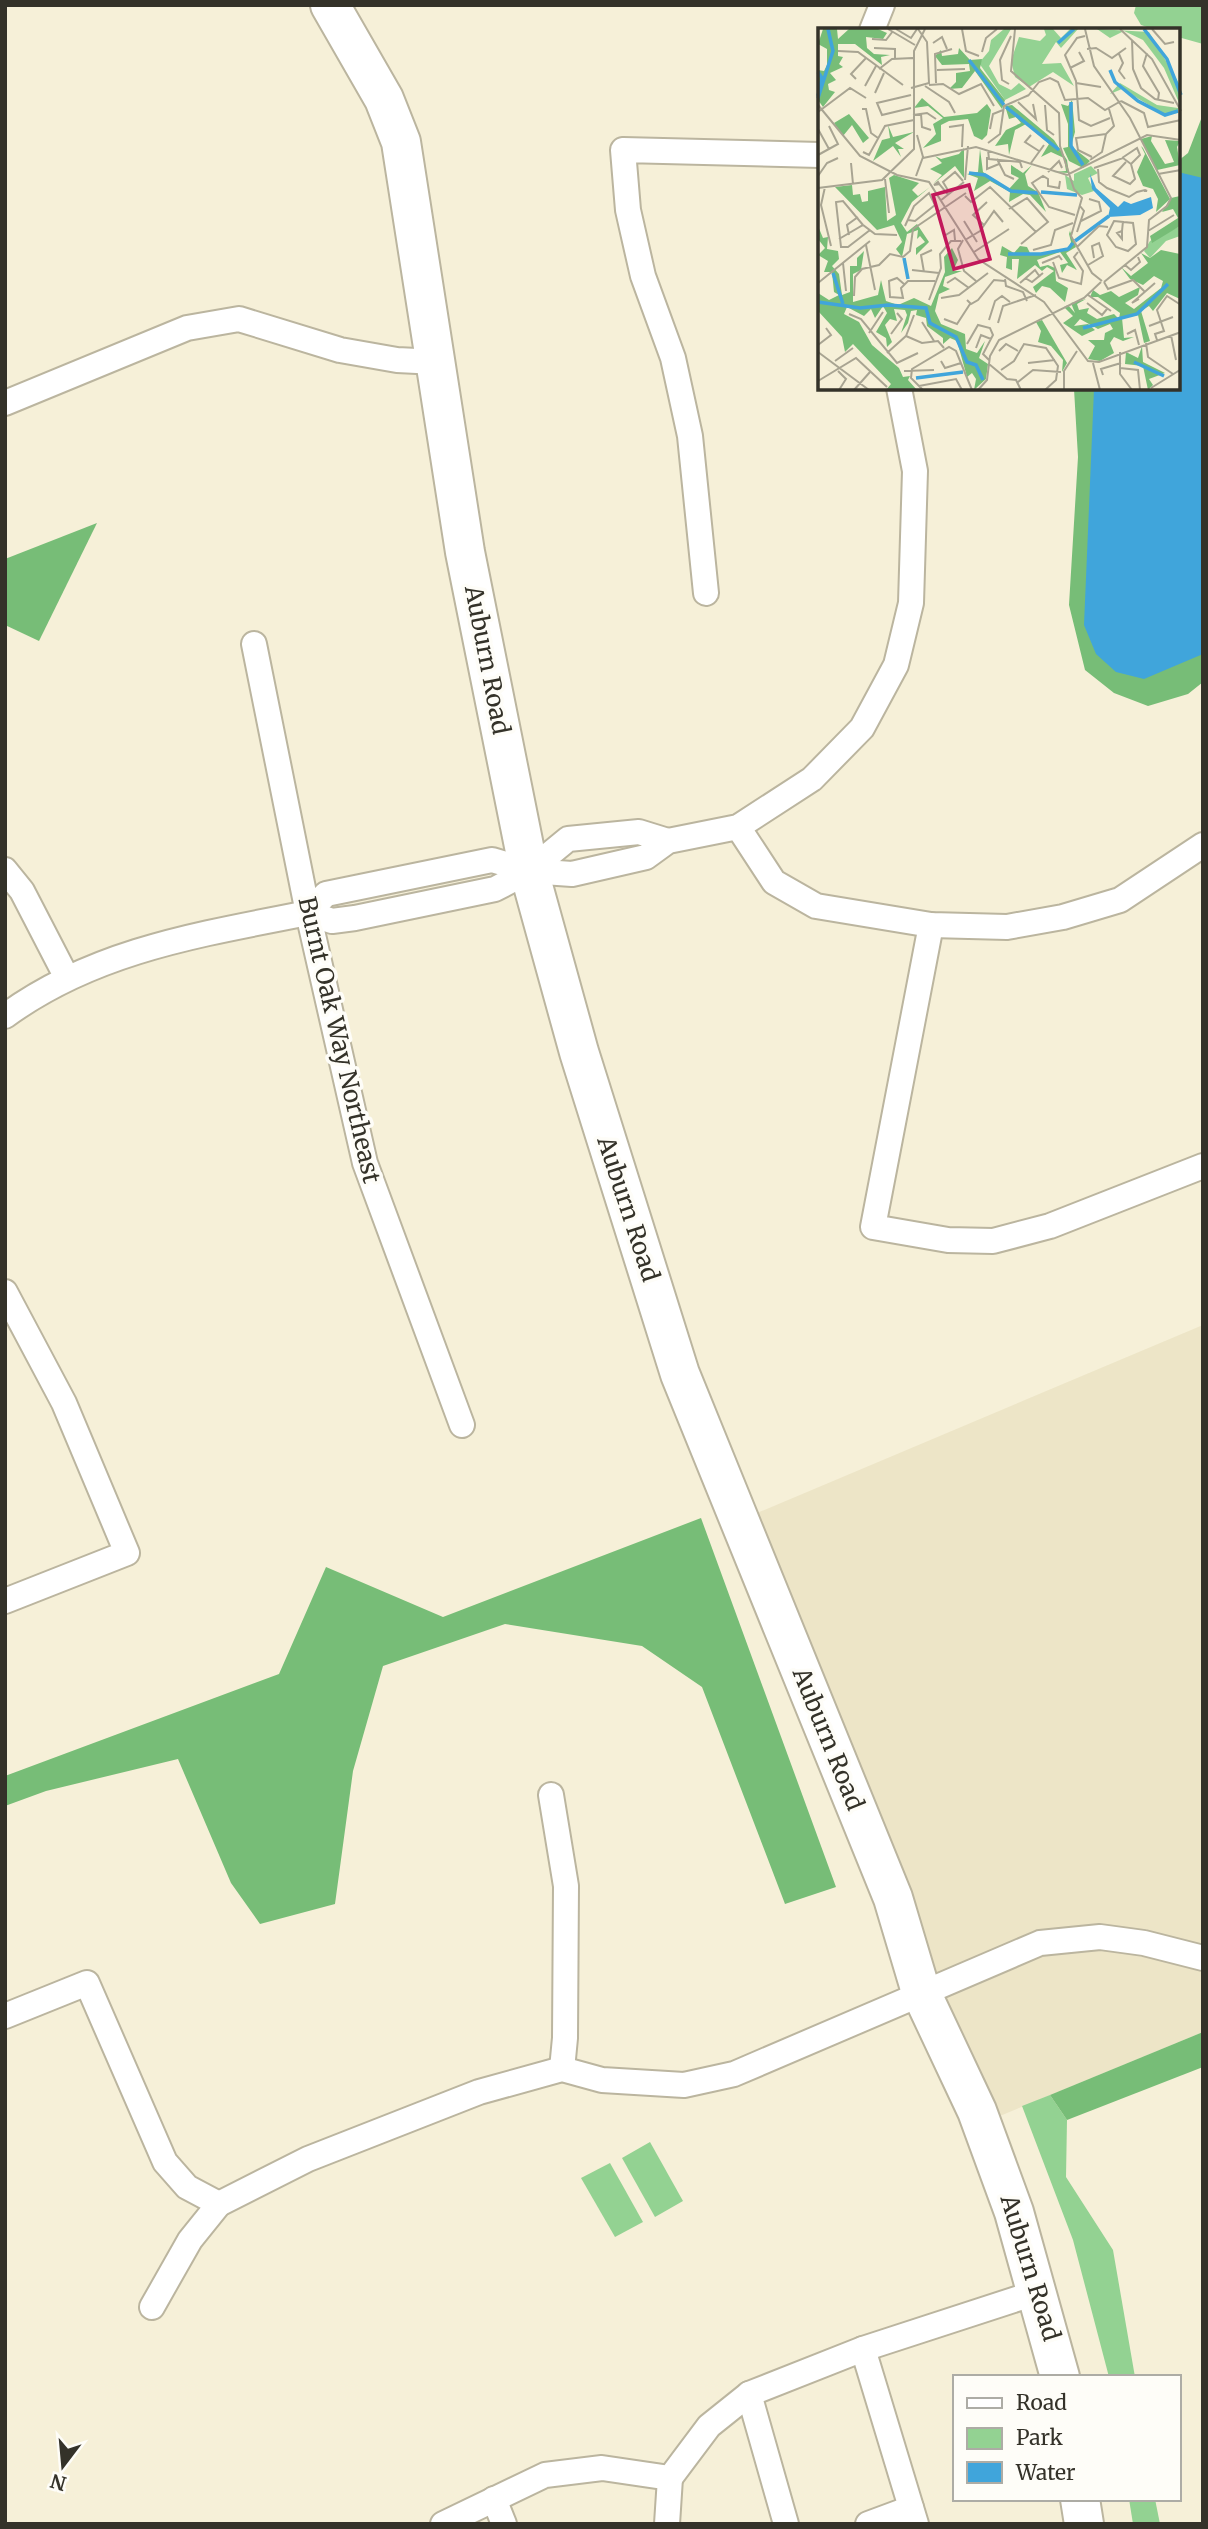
<svg xmlns="http://www.w3.org/2000/svg" width="1208" height="2529" viewBox="0 0 1208 2529" font-family="Merriweather,serif">
<style>
.built{fill:#ede5c7}
.green{fill:#93d292}
.forest{fill:#77bd77}
.water{fill:#40a5db}
.lines{fill:none;stroke-linecap:round;stroke-linejoin:round}
.minor-casing{stroke:#bbb59f;stroke-width:28}
.primary-casing{stroke:#bbb59f;stroke-width:42}
.minor{stroke:#fff;stroke-width:24}
.primary{stroke:#fff;stroke-width:38}
.labels{text-anchor:middle;stroke-width:7;stroke-linejoin:round;paint-order:stroke}
.street-label{font-size:24px;fill:#343229;stroke:#fefdf8}
.inset-river{fill:none;stroke:#40a5db;stroke-width:3.5}
.inset-road{fill:none;stroke:#a8a492;stroke-width:2}
.view{fill:#c2185b;fill-opacity:0.15;stroke:#c2185b;stroke-width:3.5}
.inset-edge{fill:none;stroke:#343229;stroke-width:3.5}
</style>
<rect width="100%" height="100%" fill="#f6f0d8"/>
<polygon class="built" points="1203,1325 1203,2032 978,2125 731,1524"/>
<g class="green">
<polygon points="1136,5 1203,5 1203,44 1178,37 1178,30 1156,30 1141,25 1134,13"/>
<polygon points="1050,2095 1067,2120 1066,2177 1113,2250 1135,2377 1109,2377 1073,2240 1022,2106"/>
<polygon points="650,2142 683,2201 655,2217 622,2158"/>
<polygon points="610,2163 643,2222 615,2237 581,2178"/>
<polygon points="1129,2499 1155,2499 1160,2524 1133,2524"/>
</g>
<g class="forest">
<polygon points="1203,114 1203,682 1188,694 1148,706 1114,693 1085,670 1069,605 1078,457 1074,389 1178,388 1178,161 1188,153"/>
<polygon points="97,523 39,641 5,625 5,559"/>
<polygon points="701,1518 836,1887 785,1904 702,1687 642,1646 505,1624 383,1666 353,1771 335,1904 260,1924 231,1883 178,1759 46,1791 5,1806 5,1776 279,1674 326,1567 443,1617"/>
<polygon points="1203,2032 1203,2067 1067,2120 1050,2095"/>
</g>
<polygon class="water" points="1178,172 1203,178 1203,654 1144,679 1116,672 1096,654 1084,625 1094,389 1178,388"/>
<g class="lines">
<g class="minor-casing">
<g id="minor">
<polyline points="872,30 882,5"/>
<polyline points="5,403 187,328 239,319 340,350 397,360 437,362"/>
<polyline points="706,593 690,436 673,358 643,276 628,210 623,150 820,155"/>
<polyline points="254,644 308,913 365,1163 462,1425"/>
<polyline points="738,827 774,882 816,906 931,925 1007,927 1063,917 1120,900 1203,845"/>
<polyline points="5,870 22,891 67,978"/>
<polyline points="308,913 326,894 492,860 529,871 572,874 646,857 668,841 738,827 812,779 862,728 896,665 911,603 915,471 899,388"/>
<polyline points="931,925 873,1227 948,1240 993,1241 1050,1226 1203,1166"/>
<path d="M5,1016c90,-66 197,-82 303,-103l24,8 23,-3 140,-29 34,-18 39,-32 71,-7 29,9"/>
<polyline points="5,1292 64,1403 127,1553 5,1601"/>
<polyline points="551,1795 566,1886 565,2038 562,2069"/>
<polyline points="5,2016 87,1983 165,2162 187,2187 219,2204"/>
<polyline points="152,2307 190,2240 219,2204 308,2159 479,2092 562,2069 602,2080 684,2085 734,2074 1040,1943 1100,1937 1144,1943 1203,1958"/>
<polyline points="863,2349 916,2524"/>
<polyline points="749,2394 786,2524"/>
<polyline points="494,2499 504,2524"/>
<polyline points="443,2524 545,2475 602,2468 670,2478 709,2426 749,2394 863,2349 1038,2292"/>
<polyline points="667,2524 670,2478"/>
<polyline points="868,2524 911,2508"/>
</g>
</g>
<g class="primary-casing">
<g id="primary">
<polyline points="330,5 384,99 401,142 465,552 529,871 579,1052 680,1374 893,1898 921,1992 977,2111 1014,2212 1060,2377"/>
<polyline points="1080,2499 1084,2524"/>
</g>
</g>
<use href="#minor" class="minor"/>
<use href="#primary" class="primary"/>
</g>
<g class="labels">
<g class="street-label">
<text transform="translate(487 660) rotate(79)" y="8">Auburn Road</text>
<text transform="translate(339 1040) rotate(77)" y="8">Burnt Oak Way Northeast</text>
<text transform="translate(628 1209) rotate(72)" y="8">Auburn Road</text>
<text transform="translate(828 1739) rotate(68)" y="8">Auburn Road</text>
<text transform="translate(1030 2268) rotate(73)" y="8">Auburn Road</text>
</g>
</g>
<g transform="translate(818 28)">
<rect width="362" height="362" fill="#f6f0d8"/>
<path d="M186,1h7l-22,37 10,18 12,6 8,-7 7,6 -21,11 -26,-37 10,-12 2,-11zM226,1h9l8,9 9,-9h8l-17,19 -5,-6 -14,22 19,-1 13,23 -21,-14 -24,15 -14,-10 -4,-16 8,-24 21,4 6,-6zM279,1l52,3 31,53v20l-16,-37 -21,-28 -19,-9 -14,7zM302,55l37,22 21,3v5l-14,1 -42,-25 -12,5zM273,138l7,7 -10,5 6,13 -12,4 -15,-6 -2,-14 9,6v-7zM362,198v10l-14,5 -16,17 -6,-7 6,-10z" fill="#93d292"/>
<path d="M5,1h14l1,10 11,-10h29l9,4 -4,6 -17,-2 1,11 7,6 16,1 -9,2 1,8 -27,-21h-17v12l5,1 -4,7 4,3 -13,6 6,7 -8,4 1,6 6,2 -12,15 -5,-7v-30l6,1 3,-6v-16l-9,-5zM141,20l11,12 12,-1 -2,9 25,32 -3,9 -27,-38 -13,17 -13,1 7,-7v-9l14,-2 -1,-7 -27,1 -7,-9 6,-6 1,6 16,-2zM104,70l22,19 33,-4 10,-9 4,6 -4,25 -5,5 -8,-4 -6,-17 -19,2 -8,4v16l-18,7 13,-14 -3,-10 10,-6 -15,-12 -14,2zM254,72l3,32 -4,14 19,15 -7,7 -14,-7 -6,-13 5,-1v-23l-7,-20 7,2zM194,77l42,35 13,20 2,13 -16,-1 13,-1 -2,-13 -13,-6 -10,5 8,-13 -23,-20 -11,6 -6,25 -1,-11 -13,2 11,-16 15,-7 -5,-6 -7,2 -4,-13zM31,86l20,24 -6,5 -11,-18 -9,11 -9,-13zM70,97l5,12 21,-5 -19,11 9,6h-6l3,8 -8,-11 -20,15 9,-21 8,-2zM334,108l-1,5 14,23 9,-2 -9,-22 15,1 -3,6 3,18 -23,5 -16,-31zM323,118l2,2 27,51 -14,13 2,-13 -5,-10 -10,-3 -6,-14 8,-18zM146,120v30l-9,-12 -22,18 9,-9 -12,-6 12,-6 -7,-7 6,3 18,-5zM162,121l3,23 26,17 10,-11 -8,-4v-9l12,8 9,-8 -7,9 3,12 10,6 8,20 -16,-17 -7,-1 -14,8 1,-10 -20,-11 -16,10 4,-13 -11,-4 11,-2zM76,147l25,8 -7,7 6,6 12,-9 -18,15 -11,21 6,9 10,-8 12,18 -13,13v-7l9,-6 -5,-6 -3,3 1,-9 -11,4 -5,23 -6,-8 6,-7 -8,-17 -17,5 -42,-43 17,-2 1,10 7,-1 2,8 6,-1v-10l17,-4 2,34 9,-6 -7,-37zM362,168v30l-28,17 -2,-7 28,-18 -5,-9 -11,3 9,-14zM254,196l-2,7 6,16 -10,6 11,17 -10,-5 -5,8 -2,-8 8,-2 -8,-11 -23,8 3,7 8,-2 7,3 1,13 12,7 -3,14 -15,-14 -8,-2 -6,7 -3,-6 21,-16 -7,-4 -5,4 -7,-6 -18,14 2,-20h-7v11l-6,-2 1,-11 -7,-2 2,-9 12,7 6,-7 7,1 4,8 37,-7 3,-6 -2,-8zM0,198l5,12 5,-1 -1,12 11,2 1,8 -7,7 7,8 3,21 8,-3v-26h7v-8l7,-7 -3,19 -8,4v28l25,-7 3,-15 5,21 12,4 16,-7 17,8 14,-34 -1,-15 8,-9 6,12 -5,11h9l-17,6 -2,9 7,3 -11,5 -4,17 6,13 24,10 1,15 11,4 8,-12 -6,17 9,6 -2,15 -12,11 2,-11 -4,-6 -5,4 -10,-36 -7,-3 -7,6v-6l-16,-12 -1,-8 -10,-3 1,-5 -6,1 -3,12 -7,10 6,-18 -2,-5 -11,-1 3,12 -7,-2 -5,6 7,17 -5,5 -1,-9 -10,-6 11,-19 -4,-7 -8,12 -4,-9 -7,7 -17,-9 -3,7 15,8 13,23 27,23 4,9 7,-1 -2,4 9,10h-31l5,-6 -38,-40 -8,8 -3,-15 -24,-26v-18l11,7 10,-5 -5,-3 -2,-20h-8l4,-11 -10,-6 7,-7 -7,-9zM343,222l19,4v45l-13,-6 -14,18 -4,-5 -8,5 9,30 -6,2 -6,-28 -16,3 2,20 10,-1 -11,4 -9,-4 -4,6 4,10 -14,8 -12,-2 7,-13 -7,-6h16l1,-7 8,-4 -3,-5 -12,5 -18,-10 -6,7 14,-2 7,6 -13,6 -19,-13 10,-7 -9,-9 4,-2 7,8 -4,-10 15,-4 -9,5 2,6 10,-2 -2,5 10,6 17,-5 5,5 1,-6 -22,-16h-8l3,-7 7,5 11,-4 8,6 21,-10 -2,8 -13,8 9,6 27,-21 2,-7 -9,-5 -11,9 -13,-6 -9,-12 10,9 17,-13 -7,-10 9,5zM224,292l25,43 -5,9 1,-12 -12,-14 -13,-4 3,-11 -5,-9zM324,318l1,16 22,11 -16,6 4,6 -5,5 -5,-24 -18,-2 1,-12 12,6z" fill="#77bd77"/>
<path d="M272,146l6,14 22,19 6,-6 7,3 20,-7 2,11 -13,7 -32,2 2,-9 -18,-19z" fill="#40a5db"/>
<path class="inset-river" d="M326,1l23,30 14,36M240,15l16,-14M151,32l35,45M292,42l5,12 23,19 27,14 13,-4M0,44l4,6 -4,18M0,70l15,-47 -5,-22M253,74v44l12,19M188,79l53,43M151,145l16,2 26,16 27,2M223,164l36,3M257,213l34,-25M190,226h33l27,-5 5,-6M86,230l4,21M15,245l10,31M0,274l42,6 28,-3 38,3 4,15 26,14 11,25 9,3 7,15M265,300l54,-14 31,-30M316,334l30,14M98,350l47,-6"/>
<path class="inset-road" d="M70,1l27,16M78,1l15,9 6,-9M144,1l4,22 13,5M197,1l-4,42 48,42 1,33 14,43 8,9 -11,38 21,37 10,8M267,1l9,37 36,52 41,80 -4,8 -18,14 -2,27 -43,35M302,1l32,30 29,52M334,1l13,15 9,-2M267,8l-8,2 -12,17 11,26 3,39 12,6 19,-8M54,11l14,1 7,-9M314,12l1,29 8,19 14,11 19,4M115,15l9,-6 5,12M56,20l21,1v9M269,21l9,-1 16,10 14,-10M20,23l20,1 45,33M164,24l4,-14 11,-9M329,25l-4,13 16,27 -1,7M301,26l4,9 -4,8 6,8M252,40l14,-7 -5,-9M61,41l13,-10 21,-1M119,42l28,-1M38,51l-5,-5 15,-16M118,55l-1,-29 17,-5M258,55l25,4M191,56l-7,-4 -2,-20 11,-24M111,57l14,-1 16,10 22,-10 13,22M47,58l11,-20M107,58l24,16 6,11M93,60l18,-5 -2,-41 -9,-13M57,65l9,-20M93,67l-34,8 5,12 29,-7M210,68l11,-14 11,-4 8,4 7,18 23,-2 17,12 16,-9M303,73l23,12 4,14 33,-7M200,74l18,17 -3,-15M0,77l42,51 37,19 32,7 49,77 66,43 44,59 11,1 82,-30M227,77l2,25 7,5M44,81h4l5,24 7,5M0,84l32,-24 16,10M103,86l1,13 9,3M95,87l14,-2 9,6M131,99l14,-2 -1,22M0,101l11,20M172,101l3,-15 10,-4M213,107l-6,7 14,9M170,115l12,-9 4,-28 25,-11M170,122l1,9 31,3 2,6M45,124l6,3 16,-29 29,-6M0,127l20,-11 -9,-18M169,129v12l12,-5M274,129l-14,-7 -2,-12 30,-4M105,130l53,-11 91,28 80,-40 34,5M304,130l15,-10 3,7 -9,9M179,131l8,16 9,4M272,132l12,-8 4,-18 8,-8 -5,-17M33,135l2,21M213,135l13,-18M276,140l29,-10 8,6 4,15 -5,5 -17,-8 13,-14M280,141l1,13 8,6 22,9 8,-5 8,-2 2,1h-3M230,144l11,-11 3,7M340,146l23,-4M0,148l9,-13 11,-5M98,148l7,-19 -6,-22M67,151l4,34M147,152l3,-34M242,153l-1,7 -11,-2v-7l-5,-3 -11,7 17,24 26,8M122,156l-6,1 4,-3 2,3 5,6 1,1 2,3M7,159l-4,18 10,41M0,160l64,-8 32,-31v-98l11,-22M131,164l-6,-10 12,-10 8,9M147,168l6,6 19,-15 46,45M122,173l24,-19M191,181l18,-11 21,24 -27,22M146,193l13,21M263,193l20,-10 -2,-9 -10,-3M296,193l19,2 3,21 -8,7 -12,-4 -9,-12zM45,197l-20,-24 -7,1 5,45h7l22,-17M166,197l-11,-10 14,-13M87,198l9,-20 15,-13 6,12 -20,16 -7,-1M304,203v8l-5,-6 5,-2 1,-10M330,203l26,-16M259,204l7,-21 -4,-5M31,207l-2,-10 11,-8M126,208l10,-6 1,10M21,211l24,-14 12,9 22,1M145,212l-5,9 6,22 12,10M147,212l15,-9 14,-20 9,11M48,217l9,45M259,219l22,-21 9,1M215,222l18,-5 4,-15 18,-7M156,224l35,-23M235,234l6,16 22,6 2,-13 -9,-14 4,-5M25,235l3,28M224,235l17,-7 3,4M270,237l15,-9 -4,-13 -7,3 2,12M307,237l6,5 9,-8 -2,-5M94,242l27,3M106,244l-3,-17 11,-5M207,250l7,4 11,-9M187,251l1,7 17,6 4,9M286,254l4,7 25,-9 12,12M0,255l52,-42M129,255l8,-5 14,10M202,255l15,-13 5,7M86,256l-7,-6 -8,3 1,16 13,1 -2,-10 7,-7h27M270,267l23,16M36,268l1,-19 7,-8 17,-4 11,-11 13,3 7,-6 3,-22 53,-36M123,270l18,-3 29,-22M321,271l-7,4 23,-20M111,272l12,-32 -1,-14 11,-13h10M149,272l4,4 7,-4 16,-20 11,1M269,275l15,12 5,-6M31,286l12,5 36,44 21,-10M126,291l13,5 13,-20M171,292l6,-19 7,-5 8,6M104,294l12,19M180,295l5,-17 33,-11M331,298l24,-9M51,305l14,-21M73,306l11,-15 -5,-6M309,306l8,-4 4,15M353,307l5,25M88,308l8,-21M339,312l-2,-6 9,-3 -7,-21 10,-14 14,9M328,315l2,14 25,17M149,316l11,-19 12,3 3,7 -10,19 6,6M0,317l13,-10 -5,-7M158,320l5,-13 10,4M181,323l7,-7 12,7M0,324l51,38M302,324v22l12,16M69,325l19,-17 16,7 16,-2 6,7M17,333l18,-13M123,333l4,7 16,-5M210,335l27,-3M275,335l7,27M171,336l18,15 9,1 5,10M302,340l18,2 2,20M183,342l13,-9 10,-17 22,4 12,18 -2,14 -11,10M20,343l8,8 -7,11M86,343l30,-1M285,347l-2,-6 20,-6M0,353l38,-23 31,29M200,354l15,-12 28,2M101,358l37,-7 6,11M333,360l29,-18M36,362l16,-18M105,362l-12,-12 1,-9 37,-22 7,4 16,39M160,362l9,-10 3,-24 9,-16 85,-42 17,-16M246,362v-19l13,-20"/>
<path class="view" d="M151,157l21,74 -36,10 -21,-74z"/>
<rect width="362" height="362" class="inset-edge"/>
</g>
<rect width="1208" height="2529" fill="none" stroke="#343229" stroke-width="14"/>
<rect x="953" y="2375" width="228" height="126" fill="#fefdf8" stroke="#adaca5" stroke-width="2"/>
<rect x="967" y="2398" width="35" height="10" fill="#ffffff" stroke="#adaca5" stroke-width="2"/>
<text x="1016" y="2410" font-size="21" fill="#343229">Road</text>
<rect x="967" y="2428" width="35" height="21" fill="#93d292" stroke="#adaca5" stroke-width="2"/>
<text x="1016" y="2445" font-size="21" fill="#343229">Park</text>
<rect x="967" y="2462" width="35" height="21" fill="#40a5db" stroke="#adaca5" stroke-width="2"/>
<text x="1016" y="2480" font-size="21" fill="#343229">Water</text>
<g transform="translate(63 2466) rotate(196)" stroke="#fefdf8" stroke-width="5" paint-order="stroke">
<path d="M0-5L12 26L0 18L-12 26Z" fill="#343229"/>
<text y="-10" font-size="19" font-weight="bold" text-anchor="middle" fill="#343229">N</text>
</g>
</svg>
